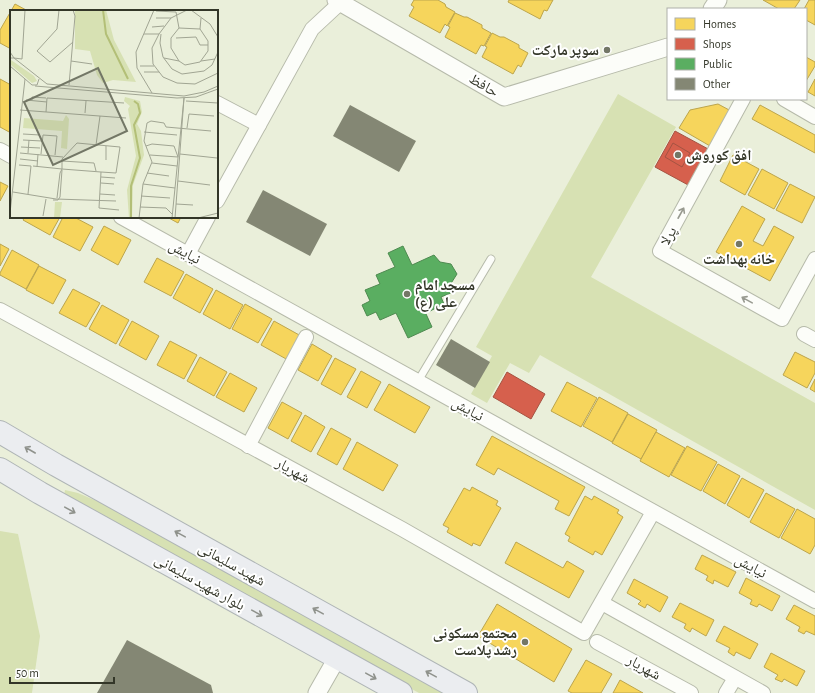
<svg xmlns="http://www.w3.org/2000/svg" width="815" height="693" viewBox="0 0 815 693" font-family="'Alegreya Sans','Noto Naskh Arabic',sans-serif">
<style>
.green{fill:#d7e1b3}
.homes{fill:#f6d55c;stroke:#bca54c}
.shops{fill:#d6604d;stroke:#a55342}
.public{fill:#5aae61;stroke:#4e8a50}
.building{fill:#848774}
.lines{fill:none;stroke-linecap:round;stroke-linejoin:round}
.service-casing{stroke:#b6baaa;stroke-width:9}
.minor-casing{stroke:#b6baaa;stroke-width:16}
.tertiary-casing{stroke:#b6baaa;stroke-width:19}
.primary-casing{stroke:#afb5b6;stroke-width:24}
.service{stroke:#fcfdf9;stroke-width:7}
.minor{stroke:#fcfdf9;stroke-width:14}
.tertiary{stroke:#fcfdf9;stroke-width:17}
.primary{stroke:#ebedf0;stroke-width:22}
.oneway{stroke:#989a90}
.oneway2{stroke:#8f928c}
.poi-dot{fill:#737766;stroke:#fff;stroke-width:1.5}
.labels{text-anchor:middle;stroke-width:4;stroke-linejoin:round;paint-order:stroke}
.poi-label{font-size:15px;font-weight:bold;fill:#333628;stroke:#fff;text-anchor:end}
.street-label{font-size:15px;fill:#333628;stroke:#fff}
.inset-river{fill:none;stroke:#b3bf77;stroke-width:2}
.inset-road{fill:none;stroke:#a1a593;stroke-width:1}
.view{fill:#737766;fill-opacity:0.15;stroke:#737766;stroke-width:2}
.inset-edge{fill:none;stroke:#333628;stroke-width:2}
</style>
<rect width="100%" height="100%" fill="#eaefda"/>
<g class="green">
<polygon points="618,94 676,127 591,277 815,403 815,510 540,355 529,373 510,363 487,403 471,394 492,356 476,347"/>
<polygon points="65,490 78,493 106,505 446,693 419,693 64,496"/>
<polygon points="0,531 18,534 40,636 32,693 0,693"/>
</g>
<g class="homes">
<polygon points="414,0 438,0 445,4 446,7 455,12 447,26 445,24 440,33 409,16 414,7 411,5"/>
<polygon points="509,0 553,0 547,11 544,10 540,19 508,2"/>
<polygon points="763,0 800,0 794,9 779,9"/>
<polygon points="809,0 815,0 815,25 806,20 806,9 804,9"/>
<polygon points="15,4 28,11 11,11 11,49 0,43 0,30"/>
<polygon points="455,13 464,17 467,17 482,25 482,28 491,33 484,46 481,45 476,54 445,37 450,27 448,26"/>
<polygon points="492,33 500,37 504,37 519,45 519,48 528,53 521,67 518,65 513,74 482,57 487,47 485,46"/>
<polygon points="806,57 815,62 815,66 806,81"/>
<polygon points="0,79 11,85 11,133 0,127"/>
<polygon points="815,79 815,96 808,92"/>
<polygon points="718,104 731,111 710,146 679,128 690,110"/>
<polygon points="760,105 815,135 815,153 752,119"/>
<polygon points="733,155 759,169 745,195 720,181"/>
<polygon points="762,169 788,183 774,209 748,195"/>
<polygon points="0,182 8,186 0,201"/>
<polygon points="790,184 815,197 802,223 776,210"/>
<polygon points="742,206 765,219 753,241 763,246 774,226 794,237 770,281 716,252"/>
<polygon points="25,217 60,217 50,235 23,220"/>
<polygon points="63,217 74,217 93,227 80,251 53,237"/>
<polygon points="167,217 181,217 178,223"/>
<polygon points="104,226 131,240 118,265 91,250"/>
<polygon points="0,244 9,249 0,266"/>
<polygon points="12,250 39,265 26,289 0,275 0,273"/>
<polygon points="157,258 184,272 171,296 144,282"/>
<polygon points="39,266 66,280 53,304 26,290"/>
<polygon points="186,274 213,289 200,313 173,298"/>
<polygon points="73,289 100,303 86,327 59,313"/>
<polygon points="216,290 243,305 230,329 203,314"/>
<polygon points="245,304 272,319 258,343 232,329"/>
<polygon points="102,305 129,320 116,344 89,329"/>
<polygon points="132,321 159,336 146,360 119,345"/>
<polygon points="274,321 301,336 288,360 261,345"/>
<polygon points="170,341 197,355 184,379 157,365"/>
<polygon points="312,344 332,356 318,381 298,370"/>
<polygon points="795,352 815,362 815,373 807,388 783,375"/>
<polygon points="200,357 227,372 214,396 187,381"/>
<polygon points="335,358 356,369 341,395 321,384"/>
<polygon points="361,371 381,382 367,408 347,397"/>
<polygon points="230,373 257,388 244,412 216,397"/>
<polygon points="815,379 815,392 810,389"/>
<polygon points="567,382 597,398 581,427 551,411"/>
<polygon points="389,384 430,407 415,433 374,410"/>
<polygon points="599,397 628,413 612,442 583,426"/>
<polygon points="282,402 302,413 288,439 268,428"/>
<polygon points="628,414 657,430 641,459 612,443"/>
<polygon points="305,415 325,427 311,452 291,441"/>
<polygon points="331,428 351,439 337,465 317,454"/>
<polygon points="656,432 685,448 669,477 640,461"/>
<polygon points="492,436 585,487 569,516 555,509 559,501 498,468 494,475 476,465"/>
<polygon points="357,442 398,465 383,491 343,469"/>
<polygon points="687,446 717,462 701,491 671,475"/>
<polygon points="718,464 740,476 725,504 703,491"/>
<polygon points="742,478 764,490 749,518 727,505"/>
<polygon points="472,487 498,501 496,505 501,508 480,546 473,543 472,546 447,532 449,528 443,525 464,488 470,491"/>
<polygon points="766,493 795,509 779,538 750,522"/>
<polygon points="585,496 592,500 594,496 619,510 617,513 623,517 602,555 595,551 593,555 568,541 570,537 565,534"/>
<polygon points="797,509 815,519 815,545 810,554 781,538"/>
<polygon points="516,542 563,568 567,561 584,571 569,598 505,563"/>
<polygon points="702,555 736,572 728,587 714,580 713,584 706,580 708,576 695,569"/>
<polygon points="746,578 780,596 772,611 759,604 757,607 750,604 752,600 739,593"/>
<polygon points="634,579 668,597 660,612 647,604 645,608 638,604 641,601 627,593"/>
<polygon points="680,603 714,620 706,636 692,628 690,632 684,628 686,624 672,617"/>
<polygon points="497,604 572,649 554,682 478,636"/>
<polygon points="794,605 815,616 815,635 806,631 804,634 798,631 800,627 786,619"/>
<polygon points="724,626 758,644 750,659 736,652 734,656 728,652 730,648 716,641"/>
<polygon points="771,653 805,671 797,686 784,679 782,682 775,679 778,675 764,667"/>
<polygon points="586,660 612,674 601,693 572,693 568,691"/>
<polygon points="620,680 643,693 613,693"/>
</g>
<g class="shops">
<polygon points="675,131 710,150 690,186 655,167"/>
<polygon points="673,143 690,153 682,167 665,157"/>
<polygon points="507,372 545,394 531,419 493,397"/>
</g>
<polygon class="public" points="403,246 412,265 434,255 440,262 451,264 457,274 450,285 453,292 441,297 444,304 430,311 425,301 421,303 432,327 408,338 396,313 380,320 376,312 367,316 362,305 370,301 365,290 380,284 376,275 395,267 388,253"/>
<g class="building">
<polygon points="350,105 416,141 399,172 333,136"/>
<polygon points="263,190 327,224 310,256 246,222"/>
<polygon points="451,339 490,362 475,388 436,365"/>
<polygon points="127,640 211,685 213,693 97,693"/>
</g>
<g class="lines">
<g class="service-casing">
<polyline id="service" points="418,381 491,259"/>
</g>
<g class="minor-casing">
<g id="minor">
<polyline points="743,99 660,251 782,319 815,259"/>
<polyline points="784,99 815,117"/>
<polyline points="217,103 259,125"/>
<polyline points="0,150 11,156"/>
<polyline points="217,201 312,29 340,3"/>
<polyline points="121,217 815,601"/>
<polyline points="188,254 208,217"/>
<polyline points="0,310 402,529 584,633 653,512"/>
<polyline points="804,334 815,340"/>
<polyline points="248,446 306,337"/>
<polyline points="602,603 763,693"/>
<polyline points="597,642 691,693"/>
<polyline points="726,693 735,678"/>
</g>
</g>
<g class="tertiary-casing">
<g id="tertiary">
<polyline points="336,0 504,97 668,47"/>
<polyline points="712,9 718,0"/>
<polyline points="317,693 337,658"/>
</g>
</g>
<g class="primary-casing">
<g id="primary">
<polyline points="0,432 56,465 466,693"/>
<polyline points="0,469 40,493 401,693"/>
</g>
</g>
<use href="#service" class="service"/>
<use href="#minor" class="minor"/>
<use href="#tertiary" class="tertiary"/>
<use href="#primary" class="primary"/>
</g>
<defs><path id="oneway-shaft" d="M-6 0H5M1.5-3L5.5 0L1.5 3" fill="none" stroke-width="1.6" stroke-linecap="round" stroke-linejoin="round"/></defs>
<g class="oneway">
<use href="#oneway-shaft" transform="translate(681 213) rotate(-61)"/>
<use href="#oneway-shaft" transform="translate(747 300) rotate(-151)"/>
</g>
<g class="oneway2">
<use href="#oneway-shaft" transform="translate(30 450) rotate(-150)"/>
<use href="#oneway-shaft" transform="translate(70 510) rotate(29)"/>
<use href="#oneway-shaft" transform="translate(180 534) rotate(-151)"/>
<use href="#oneway-shaft" transform="translate(318 611) rotate(-151)"/>
<use href="#oneway-shaft" transform="translate(257 613) rotate(29)"/>
<use href="#oneway-shaft" transform="translate(431 674) rotate(-151)"/>
<use href="#oneway-shaft" transform="translate(371 676) rotate(29)"/>
</g>
<g class="poi-dot">
<circle cx="607" cy="50" r="4"/>
<circle cx="678" cy="155" r="4"/>
<circle cx="739" cy="244" r="4"/>
<circle cx="407" cy="294" r="4"/>
<circle cx="525" cy="642" r="4"/>
</g>
<g class="labels">
<g class="poi-label">
<text x="599" y="55">سوپر مارکت</text>
<text x="686" y="160" text-anchor="start">افق کوروش</text>
<text x="739" y="264" text-anchor="middle">خانه بهداشت</text>
<text x="415" y="290" text-anchor="start">مسجد امام<tspan x="415" dy="17">علی (ع)</tspan></text>
<text x="517" y="638">مجتمع مسکونی<tspan x="517" dy="17">رشد پلاست</tspan></text>
</g>
<g class="street-label">
<text transform="translate(484 85) rotate(30)" y="5">حافظ</text>
<text transform="translate(668 236) rotate(-61)" y="5">پرلا</text>
<text transform="translate(185 252) rotate(29)" y="5">نیایش</text>
<text transform="translate(468 409) rotate(29)" y="5">نیایش</text>
<text transform="translate(293 470) rotate(29)" y="5">شهریار</text>
<text transform="translate(232 564) rotate(29)" y="5">شهید سلیمانی</text>
<text transform="translate(751 566) rotate(29)" y="5">نیایش</text>
<text transform="translate(200 582) rotate(29)" y="5">بلوار شهید سلیمانی</text>
<text transform="translate(644 667) rotate(29)" y="5">شهریار</text>
</g>
</g>
<g transform="translate(10 10)">
<rect width="208" height="208" fill="#eaefda"/>
<path d="M65,0h31l8,30 22,42 -23,-2 -10,3 -6,-8 -7,-24 -15,-2zM1,50l23,16 3,5 -5,2 -21,-18zM115,87l15,4 2,11 -5,12 4,7 3,24 -11,30 -1,33h-3l-2,-28 9,-34 -8,-47 2,-3 -6,-5zM56,105l3,4 -2,30 -6,-1 1,-17 -39,-3 1,-10 39,3zM45,192h7l-2,16h-6z" fill="#d7e1b3"/>
<path class="inset-river" d="M93,0l3,24 22,45M121,208v-32l9,-28 -6,-33 6,-12 -2,-9 -4,-3"/>
<path class="inset-road" d="M49,0l-2,19 -20,22 13,11 23,-20M177,0l-16,8 -12,16 -7,14 1,16 10,13 14,6 18,1 23,-11M181,0l19,14 8,13M146,1l20,1 3,16 -8,10v10l8,13 6,4 15,-3 8,-11v-10l-8,-12 1,-11M146,8h15M142,17l12,-1M169,18l21,1M134,24h15M151,24l-1,9 3,14 9,12 10,5 22,-3 8,-6 6,-13M166,28l20,-1 4,8h8M0,42l4,6 8,1 3,-49M0,48h4l33,26 137,12 20,-4 14,-6M154,48l15,3M61,51l21,3M191,51l14,-2M0,56l22,19h5l2,-6M130,56h14M134,62h15M59,75l6,-69 -2,-6M25,76l142,12 19,-1 22,-8M142,83l-15,-25 -1,-16 18,-42M16,90l21,2M22,90v-3l14,1M176,91l32,2M10,100l106,8M36,102l1,-14 77,5M75,103l1,-12M177,118l2,-14 25,2M134,122l33,3M13,124l17,1M13,130l19,1M86,135l4,-29M136,136l6,-2 22,2 4,11 -28,-2M11,137l19,1M10,143l43,4M18,143l1,-13M31,144l2,-19 14,1 -2,19M170,144l37,4M10,149l18,2M96,150v-14M52,151l32,2 2,8M142,153l25,3M9,155l12,1 -3,28M23,156l29,3 39,3 15,1 4,-26 -43,-4 -15,16v10l-2,4 -3,25M27,157l1,-13M91,162l-2,36 20,2M137,163l22,3M91,167l14,1M168,171l32,4M91,173l13,1M133,174l32,4M3,182l43,7 60,2M90,184l15,1M131,186l29,2M43,190h5l2,-3 2,-27M166,194l17,1M130,197l26,1 6,6M0,203l15,-134M33,206l3,-17M129,208l4,-34 9,-22 -8,-21 3,-18 4,-2 13,2 2,4 45,4M162,208l12,-120 -9,120M188,208l20,-5"/>
<path class="view" d="M88,58l29,63 -74,34 -29,-63z"/>
<rect width="208" height="208" class="inset-edge"/>
</g>
<rect x="667" y="8" width="140" height="92" fill="#ffffff" stroke="#adafa9"/>
<rect x="675" y="18" width="20" height="12" fill="#f6d55c" stroke="#adafa9"/>
<text x="703" y="28" font-size="12" fill="#333628">Homes</text>
<rect x="675" y="38" width="20" height="12" fill="#d6604d" stroke="#adafa9"/>
<text x="703" y="48" font-size="12" fill="#333628">Shops</text>
<rect x="675" y="58" width="20" height="12" fill="#5aae61" stroke="#adafa9"/>
<text x="703" y="68" font-size="12" fill="#333628">Public</text>
<rect x="675" y="78" width="20" height="12" fill="#848774" stroke="#adafa9"/>
<text x="703" y="88" font-size="12" fill="#333628">Other</text>
<path d="M10 677v6h104v-6" fill="none" stroke="#333628" stroke-width="2"/>
<text x="16" y="677" font-size="12" fill="#333628" stroke="#ffffff" stroke-width="3" paint-order="stroke">50 m</text>
</svg>
